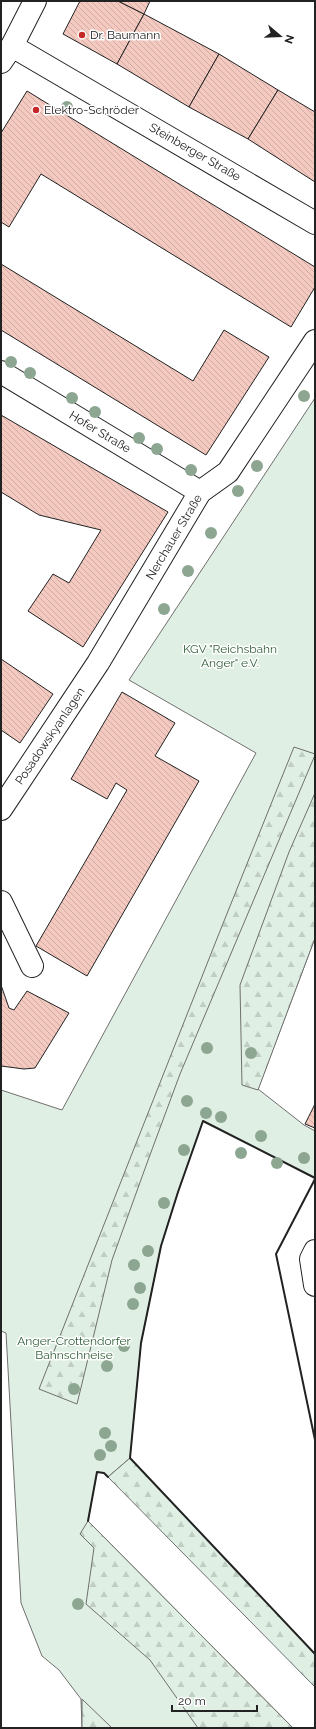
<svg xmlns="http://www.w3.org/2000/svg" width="316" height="1729" viewBox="0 0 316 1729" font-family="Raleway,sans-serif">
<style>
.green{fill:#e0efe3;stroke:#6f6f6f}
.forest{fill:url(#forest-firs);stroke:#6f6f6f}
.building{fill:url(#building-back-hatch);stroke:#222}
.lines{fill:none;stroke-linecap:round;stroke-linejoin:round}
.minor-casing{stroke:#222;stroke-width:24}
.tertiary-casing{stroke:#222;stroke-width:24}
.minor{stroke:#fff;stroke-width:22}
.tertiary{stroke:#fff;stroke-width:22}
.wall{stroke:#222;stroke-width:2}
.tree{fill:#8da692}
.poi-dot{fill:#c62828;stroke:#fff;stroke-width:1.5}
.labels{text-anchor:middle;stroke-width:3;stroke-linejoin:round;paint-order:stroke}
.poi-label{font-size:12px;fill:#222;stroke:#fff;text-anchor:start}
.street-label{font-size:12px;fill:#222;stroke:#fff}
.park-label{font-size:12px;fill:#2f5e38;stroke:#fff}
</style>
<defs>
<pattern id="forest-firs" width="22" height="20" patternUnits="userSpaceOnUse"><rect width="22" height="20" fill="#e0efe3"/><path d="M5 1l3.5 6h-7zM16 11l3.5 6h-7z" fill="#c0cdc2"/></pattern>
<pattern id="building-back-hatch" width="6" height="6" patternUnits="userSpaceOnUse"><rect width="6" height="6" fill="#f3c9c0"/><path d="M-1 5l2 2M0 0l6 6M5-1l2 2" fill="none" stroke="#d0aca5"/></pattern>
</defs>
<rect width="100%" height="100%" fill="#fff"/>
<polygon class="green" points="315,398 315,938 258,1089 304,1125 315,1131 315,1178 203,1121 178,1192 161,1246 141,1343 130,1458 108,1477 104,1473 97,1472 88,1521 293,1728 82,1728 81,1699 59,1670 42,1656 21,1603 6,1333 1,1331 1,1090 62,1110 256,753 129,680"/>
<g class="forest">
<polygon points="294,747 315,754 315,755 180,1074 147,1163 112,1260 77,1404 39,1389 220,931"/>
<polygon points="315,793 315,938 258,1090 242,1085 240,985 289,852"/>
<polygon points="130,1458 315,1654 315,1687 108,1477"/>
<polygon points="88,1521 293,1728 198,1728 150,1660 86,1604 94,1548 80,1534"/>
<polygon points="82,1699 112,1728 82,1728"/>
</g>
<g class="building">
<polygon points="80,1 118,1 144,14 117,64 63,34"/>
<polygon points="118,1 150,1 144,14"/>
<polygon points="144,14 219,54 189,107 117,64"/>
<polygon points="219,54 278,90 248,139 189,107"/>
<polygon points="278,90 315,112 315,182 248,139"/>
<polygon points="27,91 315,267 315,287 291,327 41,174 9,227 1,222 1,133"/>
<polygon points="1,264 193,381 224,330 269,357 206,455 1,330"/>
<polygon points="1,415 168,512 83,647 28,611 53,574 69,583 101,530 39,515 1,492"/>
<polygon points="1,659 53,694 20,743 1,730"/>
<polygon points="122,692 175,723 155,756 199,781 87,976 36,946 127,790 116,783 107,799 71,779"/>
<polygon points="1,985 9,1008 14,1010 27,991 69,1013 35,1068 24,1069 1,1066"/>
<polygon points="315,1104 315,1128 305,1124"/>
</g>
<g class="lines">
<g class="minor-casing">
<g id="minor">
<polyline points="12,46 315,223"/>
<polyline points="1,372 200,492"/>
<polyline points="1,809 98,663 200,492 228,472 315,341"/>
<polyline points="1,902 32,966"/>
<polyline points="315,1251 311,1259 315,1285"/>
</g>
</g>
<g class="tertiary-casing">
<polyline id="tertiary" points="1,62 12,46 35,1"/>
</g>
<use href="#minor" class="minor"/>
<use href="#tertiary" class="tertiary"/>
<g class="wall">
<polyline points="315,1178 203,1121 178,1192 161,1246 141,1343 130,1458 315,1654"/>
<polyline points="315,1179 276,1254 315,1440"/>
<polyline points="88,1521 97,1472 104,1473 108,1477"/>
</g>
</g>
<g class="tree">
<circle cx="67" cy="107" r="6"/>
<circle cx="11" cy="362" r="6"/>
<circle cx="30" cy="373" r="6"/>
<circle cx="304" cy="396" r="6"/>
<circle cx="72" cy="398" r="6"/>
<circle cx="95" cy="412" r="6"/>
<circle cx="139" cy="438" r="6"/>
<circle cx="157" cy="449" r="6"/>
<circle cx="257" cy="466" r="6"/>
<circle cx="191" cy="470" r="6"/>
<circle cx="238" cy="491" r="6"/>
<circle cx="211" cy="533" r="6"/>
<circle cx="188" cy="571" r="6"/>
<circle cx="164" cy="609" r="6"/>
<circle cx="207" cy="1048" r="6"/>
<circle cx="251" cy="1053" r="6"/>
<circle cx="187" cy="1101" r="6"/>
<circle cx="206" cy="1113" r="6"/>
<circle cx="221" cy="1117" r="6"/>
<circle cx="261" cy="1136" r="6"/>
<circle cx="184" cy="1150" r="6"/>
<circle cx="241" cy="1153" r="6"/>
<circle cx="304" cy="1158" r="6"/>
<circle cx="277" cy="1163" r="6"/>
<circle cx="164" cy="1203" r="6"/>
<circle cx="148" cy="1251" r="6"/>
<circle cx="134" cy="1265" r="6"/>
<circle cx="140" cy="1288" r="6"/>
<circle cx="133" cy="1304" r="6"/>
<circle cx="124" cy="1346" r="6"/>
<circle cx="107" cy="1366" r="6"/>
<circle cx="74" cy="1389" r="6"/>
<circle cx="105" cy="1433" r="6"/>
<circle cx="111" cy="1446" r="6"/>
<circle cx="100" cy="1455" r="6"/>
<circle cx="78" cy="1604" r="6"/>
</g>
<g class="poi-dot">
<circle cx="82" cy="35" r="4"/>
<circle cx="36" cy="110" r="4"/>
</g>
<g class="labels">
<g class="poi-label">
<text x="90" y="39">Dr. Baumann</text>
<text x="44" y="114">Elektro-Schröder</text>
</g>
<g class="street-label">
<text transform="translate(195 152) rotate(30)" y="4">Steinberger Straße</text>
<text transform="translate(100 432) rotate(31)" y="4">Hofer Straße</text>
<text transform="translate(174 537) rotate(-59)" y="4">Nerchauer Straße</text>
<text transform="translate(50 736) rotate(-56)" y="4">Posadowskyanlagen</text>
</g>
<g class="park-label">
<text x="230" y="653">KGV "Reichsbahn<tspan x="230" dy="14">Anger" e.V.</tspan></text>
<text x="74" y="1345">Anger-Crottendorfer<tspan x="74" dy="14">Bahnschneise</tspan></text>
</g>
</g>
<rect width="316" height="1729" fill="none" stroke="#222222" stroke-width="4"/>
<g transform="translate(280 36) rotate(109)" stroke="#ffffff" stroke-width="3" paint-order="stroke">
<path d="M0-3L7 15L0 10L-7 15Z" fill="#222222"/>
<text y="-6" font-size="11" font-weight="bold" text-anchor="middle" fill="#222222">N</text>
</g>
<path d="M172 1705v6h85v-6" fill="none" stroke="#222222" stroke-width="2"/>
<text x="178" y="1705" font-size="12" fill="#222222" stroke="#ffffff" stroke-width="3" paint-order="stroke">20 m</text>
</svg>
